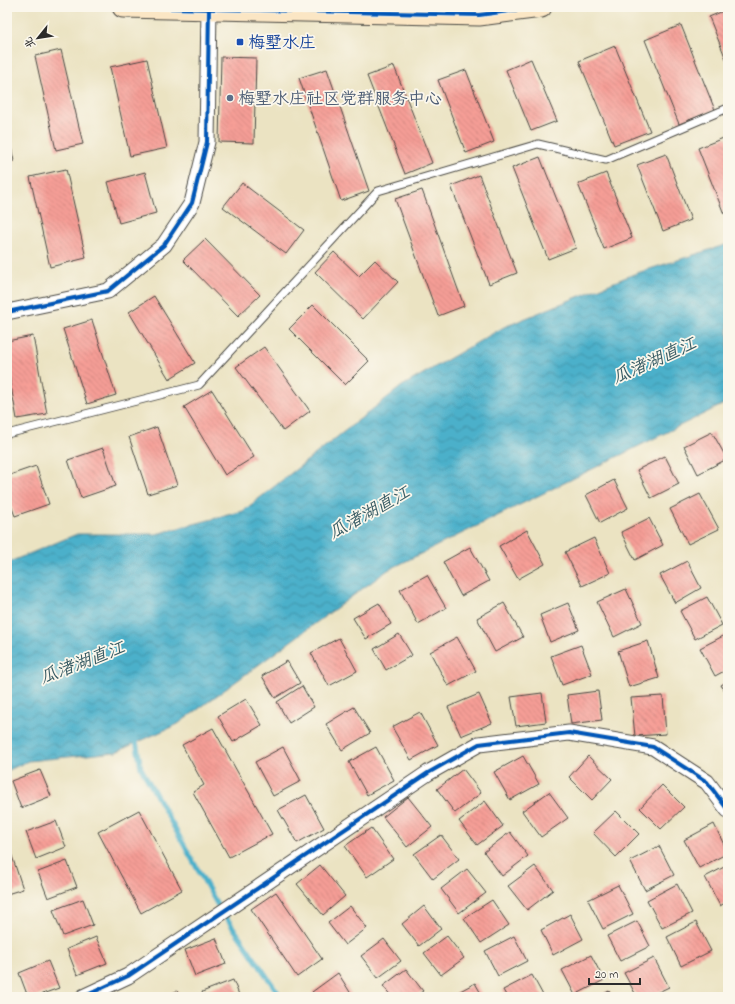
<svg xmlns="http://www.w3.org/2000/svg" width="735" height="1004" viewBox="0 0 735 1004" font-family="'Indie Flower','LXGW WenKai TC',sans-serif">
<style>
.water{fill:url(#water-waves);stroke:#3b6e7a}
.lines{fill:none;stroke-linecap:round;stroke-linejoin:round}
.stream{stroke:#4bb0ca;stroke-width:5}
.building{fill:url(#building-back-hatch)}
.lane-casing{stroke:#484742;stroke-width:9}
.street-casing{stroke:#484742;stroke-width:17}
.secondary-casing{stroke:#484742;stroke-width:23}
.lane{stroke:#fff;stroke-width:7}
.street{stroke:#fff;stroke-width:15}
.secondary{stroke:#fbe6c4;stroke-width:21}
.cycleway-casing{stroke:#fbf7ec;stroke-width:6}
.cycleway{stroke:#0057b8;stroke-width:4}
.transit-dot{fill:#1a4fb4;stroke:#fbf7ec;stroke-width:1.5}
.service-dot{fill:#5c6f8a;stroke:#fbf7ec;stroke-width:1.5}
.labels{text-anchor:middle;stroke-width:3.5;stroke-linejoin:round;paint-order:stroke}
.transit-label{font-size:17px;fill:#164399;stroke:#fbf7ec;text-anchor:start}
.service-label{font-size:17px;fill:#4e5e75;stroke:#fbf7ec;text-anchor:start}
.water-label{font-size:18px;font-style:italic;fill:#365a63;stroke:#fbf7ec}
</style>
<defs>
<pattern id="water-waves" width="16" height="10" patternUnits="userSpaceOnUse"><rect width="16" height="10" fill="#4bb0ca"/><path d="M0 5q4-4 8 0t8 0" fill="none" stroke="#3f8fa4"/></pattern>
<pattern id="building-back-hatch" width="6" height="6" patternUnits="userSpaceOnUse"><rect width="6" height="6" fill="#f69e96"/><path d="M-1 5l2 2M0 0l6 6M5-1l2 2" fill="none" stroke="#c7817b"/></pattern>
</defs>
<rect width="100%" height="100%" fill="#fbf7ec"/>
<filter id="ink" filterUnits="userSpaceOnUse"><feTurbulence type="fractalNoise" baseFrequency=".025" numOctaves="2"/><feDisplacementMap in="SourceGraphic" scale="8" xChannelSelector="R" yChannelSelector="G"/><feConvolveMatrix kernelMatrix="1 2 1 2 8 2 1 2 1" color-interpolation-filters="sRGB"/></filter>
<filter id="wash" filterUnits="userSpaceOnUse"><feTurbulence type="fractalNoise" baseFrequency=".012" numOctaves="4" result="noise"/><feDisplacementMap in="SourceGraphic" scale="16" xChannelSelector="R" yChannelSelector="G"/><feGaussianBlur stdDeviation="0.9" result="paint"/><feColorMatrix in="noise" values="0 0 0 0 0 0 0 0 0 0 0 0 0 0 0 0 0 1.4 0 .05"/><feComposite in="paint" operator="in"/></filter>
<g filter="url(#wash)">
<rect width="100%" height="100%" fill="#ebe3c2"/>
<polygon class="water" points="728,244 728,402 388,570 178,724 116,752 28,761 7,771 7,563 77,534 156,534 243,511 402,386 504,327 634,274"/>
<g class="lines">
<polyline class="stream" points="135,736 141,768 217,904 281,997"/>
</g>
<g id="blocks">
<g class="building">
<polygon points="728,9 728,64 709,17"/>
<polygon points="681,25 715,110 679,124 645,40"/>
<polygon points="615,46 650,131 614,145 579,61"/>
<polygon points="61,50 83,144 56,150 35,56"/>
<polygon points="221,57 256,58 254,143 219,142"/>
<polygon points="147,59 167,148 130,156 110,67"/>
<polygon points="531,59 557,121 531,131 506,70"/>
<polygon points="394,66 432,163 405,174 367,76"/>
<polygon points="327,69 369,191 341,201 299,78"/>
<polygon points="466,70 494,142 466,153 438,80"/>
<polygon points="7,128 14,161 7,162"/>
<polygon points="726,137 728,141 728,212 724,214 698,148"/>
<polygon points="666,154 691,220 663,231 637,165"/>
<polygon points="540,157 576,248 548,259 512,168"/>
<polygon points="66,169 86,258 50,267 30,177"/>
<polygon points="145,172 156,213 119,223 108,182"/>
<polygon points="606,173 632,238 604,249 578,184"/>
<polygon points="479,175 517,273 489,284 451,186"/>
<polygon points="242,183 304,230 286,254 223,207"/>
<polygon points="422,190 464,306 438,316 395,199"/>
<polygon points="205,239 260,295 238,316 183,260"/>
<polygon points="334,252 359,276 375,260 398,282 363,319 315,272"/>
<polygon points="154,296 195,363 169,379 129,312"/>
<polygon points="313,305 369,361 345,385 289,329"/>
<polygon points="92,320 116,395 87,404 63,329"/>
<polygon points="33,336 47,414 17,419 7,364 7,341"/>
<polygon points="264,347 310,411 283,431 236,367"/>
<polygon points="212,390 254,457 225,475 184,407"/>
<polygon points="157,427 177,485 148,494 129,437"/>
<polygon points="712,432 727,459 698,474 684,446"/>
<polygon points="103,448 116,486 81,498 68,460"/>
<polygon points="665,456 679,484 651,498 637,470"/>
<polygon points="36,466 49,504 15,516 7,495 7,476"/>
<polygon points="614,480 628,508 600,523 586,495"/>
<polygon points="700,494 719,529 688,544 670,509"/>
<polygon points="649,518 663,545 635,560 621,532"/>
<polygon points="527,530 545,564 518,579 499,546"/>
<polygon points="594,538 610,573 582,586 565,552"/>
<polygon points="470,547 489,581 461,596 443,562"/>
<polygon points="687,561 701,588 675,603 660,575"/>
<polygon points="427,575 446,608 418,624 400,590"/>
<polygon points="626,589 642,623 614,637 597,602"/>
<polygon points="707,597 722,625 695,639 680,611"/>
<polygon points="379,603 391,624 366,639 353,618"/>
<polygon points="504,603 523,637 495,652 477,618"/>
<polygon points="568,603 579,630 550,642 540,615"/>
<polygon points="399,634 412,655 386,670 374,649"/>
<polygon points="727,634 728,669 715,676 700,648"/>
<polygon points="457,637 476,671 448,686 430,652"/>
<polygon points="339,638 357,671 329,686 311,653"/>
<polygon points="648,641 659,678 629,687 618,651"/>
<polygon points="581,645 592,674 562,685 551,656"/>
<polygon points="287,661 300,683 275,698 262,676"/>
<polygon points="728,681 728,697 721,685"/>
<polygon points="302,686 314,707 289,723 277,702"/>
<polygon points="598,691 602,720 571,724 567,695"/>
<polygon points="542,693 546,722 516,726 511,697"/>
<polygon points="479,694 492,723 461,736 448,707"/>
<polygon points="663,696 666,734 635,736 631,698"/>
<polygon points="246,699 262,725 233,742 218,716"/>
<polygon points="354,707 370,733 342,750 326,724"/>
<polygon points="420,712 438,745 411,760 392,727"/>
<polygon points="213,728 272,834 229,857 193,792 204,785 182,745"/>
<polygon points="283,747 301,781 273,796 255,762"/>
<polygon points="376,747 394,780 367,795 349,762"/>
<polygon points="523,756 539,784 510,800 494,772"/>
<polygon points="588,756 612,779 592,800 569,777"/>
<polygon points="463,769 481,793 455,813 437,789"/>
<polygon points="40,770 51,796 21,808 11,781"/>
<polygon points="662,785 684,807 661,829 640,808"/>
<polygon points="549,792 568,818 541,837 522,811"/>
<polygon points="306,795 324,828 297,843 278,810"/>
<polygon points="408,797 432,827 407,847 383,817"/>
<polygon points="485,801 503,826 477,845 459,821"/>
<polygon points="139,810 182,890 141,913 98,832"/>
<polygon points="616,811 639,834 616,857 593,833"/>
<polygon points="56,821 66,847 36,859 26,832"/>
<polygon points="714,824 728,853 699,868 684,840"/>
<polygon points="371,828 393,859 367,877 345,846"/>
<polygon points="510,832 528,856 502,876 484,852"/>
<polygon points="441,835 459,859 433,879 414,854"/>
<polygon points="659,846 674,875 645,890 630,861"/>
<polygon points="11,853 23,889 7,894 7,854"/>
<polygon points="67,861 77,887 48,898 38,872"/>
<polygon points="320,865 345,896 323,915 297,884"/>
<polygon points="728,865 728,901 720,906 705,877"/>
<polygon points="535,866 553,890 527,910 508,886"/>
<polygon points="467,869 486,893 459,913 441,889"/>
<polygon points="677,884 692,913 662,928 647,900"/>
<polygon points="618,885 633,914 603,929 588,900"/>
<polygon points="276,892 322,959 297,977 251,909"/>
<polygon points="83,899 93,925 63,936 53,910"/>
<polygon points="492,900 509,925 481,943 464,918"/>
<polygon points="350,906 367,928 345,945 328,923"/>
<polygon points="424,906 441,929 419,946 402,924"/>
<polygon points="570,914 583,939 553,955 541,930"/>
<polygon points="637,921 650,946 620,961 607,936"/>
<polygon points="696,922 711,951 681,966 667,937"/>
<polygon points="447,936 464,958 441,975 424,953"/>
<polygon points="514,936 527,961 498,976 485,951"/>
<polygon points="96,937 107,963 77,975 67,949"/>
<polygon points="216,938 226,964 195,976 185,950"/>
<polygon points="384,939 401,961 378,978 361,956"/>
<polygon points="591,955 604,980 575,995 562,970"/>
<polygon points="654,958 669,987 648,997 637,997 624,973"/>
<polygon points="48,961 59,988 34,997 28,997 19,973"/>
<polygon points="406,969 423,991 415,997 392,997 383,986"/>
<polygon points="338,973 353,997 316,997 312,992"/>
<polygon points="532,975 544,997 507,997 503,990"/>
<polygon points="233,980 240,997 204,997 202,992"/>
<polygon points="475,983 483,997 449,997"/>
<polygon points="177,991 180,997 162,997"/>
<polygon points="609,991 612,997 598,997"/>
</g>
</g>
</g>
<g filter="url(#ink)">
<use href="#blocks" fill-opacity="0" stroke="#484742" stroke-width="1"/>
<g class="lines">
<g class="lane-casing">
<polyline id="lane" points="7,434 199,385 378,191 538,144 606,160 728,108"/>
</g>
<g class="street-casing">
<g id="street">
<polyline points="7,312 108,291 164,245 192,203 207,142 209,7"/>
<polyline points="83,997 128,976 428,773 479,744 569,733 653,747 707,782 728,810"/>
</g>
</g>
<g class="secondary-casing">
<polyline id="secondary" points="123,7 479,15 541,7"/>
</g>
<use href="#lane" class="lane"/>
<use href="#street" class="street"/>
<use href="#secondary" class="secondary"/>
<g class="cycleway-casing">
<g id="cycleway">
<polyline points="123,7 479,15 541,7"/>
<polyline points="7,312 108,291 164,245 192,203 207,142 209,7"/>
<polyline points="83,997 128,976 428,773 479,744 569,733 653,747 707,782 728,810"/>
</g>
</g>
<use href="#cycleway" class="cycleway"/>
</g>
</g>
<rect class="transit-dot" x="236" y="38" width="8" height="8" rx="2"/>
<circle class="service-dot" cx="230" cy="98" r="4"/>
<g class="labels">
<g class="transit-label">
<text x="248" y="48">梅墅水庄</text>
</g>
<g class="service-label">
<text x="238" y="104">梅墅水庄社区党群服务中心</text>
</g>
<g class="water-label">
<text transform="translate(654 360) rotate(-24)" y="6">瓜渚湖直江</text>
<text transform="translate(369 512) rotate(-29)" y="6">瓜渚湖直江</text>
<text transform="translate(82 662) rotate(-21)" y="6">瓜渚湖直江</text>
</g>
</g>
<rect width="735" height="1004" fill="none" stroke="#fbf7ec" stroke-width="24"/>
<g transform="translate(38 38) rotate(240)" stroke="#fbf7ec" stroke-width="3" paint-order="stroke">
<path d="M0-3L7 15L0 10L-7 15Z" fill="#2b2b2b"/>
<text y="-6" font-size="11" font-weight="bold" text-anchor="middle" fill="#2b2b2b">北</text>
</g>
<path d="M589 978v6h51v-6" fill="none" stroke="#2b2b2b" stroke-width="2"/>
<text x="595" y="978" font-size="12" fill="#2b2b2b" stroke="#fbf7ec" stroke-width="3" paint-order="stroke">20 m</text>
</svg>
